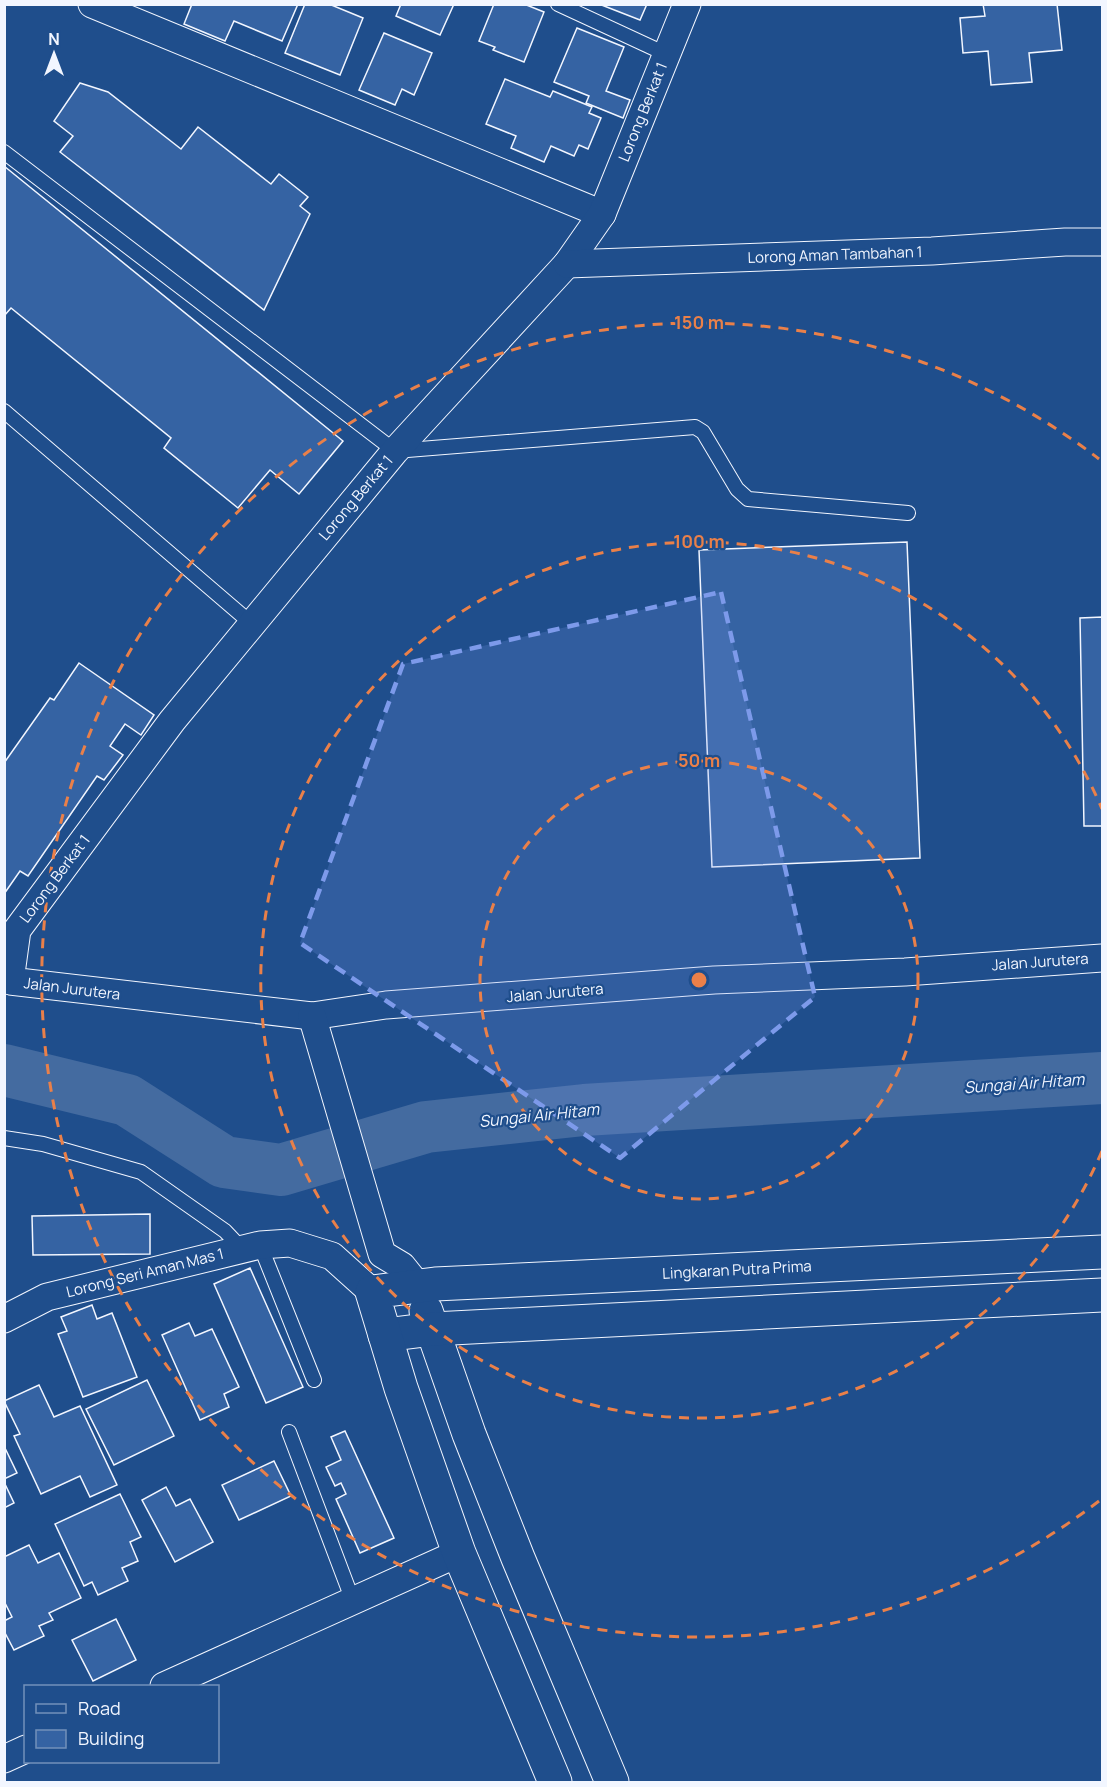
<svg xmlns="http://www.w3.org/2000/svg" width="1107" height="1787" viewBox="0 0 1107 1787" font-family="Manrope,sans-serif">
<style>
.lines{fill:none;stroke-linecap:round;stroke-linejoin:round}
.river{stroke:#446ba0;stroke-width:52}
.building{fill:#3563a3;stroke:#f2f6ff;stroke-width:1.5}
.service-casing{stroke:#f2f6ff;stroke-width:16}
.minor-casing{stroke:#f2f6ff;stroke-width:29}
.secondary-casing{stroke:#f2f6ff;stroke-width:35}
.service{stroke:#1f4e8c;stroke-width:14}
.minor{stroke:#1f4e8c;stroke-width:27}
.secondary{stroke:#1f4e8c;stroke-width:33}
.marked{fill:#7d9aea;fill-opacity:0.2;stroke:#7d9aea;stroke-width:4.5;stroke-dasharray:12 8;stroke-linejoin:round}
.ring{fill:none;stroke:#ea8049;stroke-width:3;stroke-dasharray:10 8}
.labels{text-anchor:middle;stroke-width:4.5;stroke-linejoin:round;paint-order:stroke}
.street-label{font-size:15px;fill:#f2f6ff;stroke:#1f4e8c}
.water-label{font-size:16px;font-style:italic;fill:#f2f6ff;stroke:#1f4e8c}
.centre{fill:#ea8049;stroke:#1f4e8c;stroke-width:3}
.ring-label{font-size:18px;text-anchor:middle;font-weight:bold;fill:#ea8049;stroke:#1f4e8c;stroke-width:4.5;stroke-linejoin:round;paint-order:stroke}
</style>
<rect width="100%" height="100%" fill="#1f4e8c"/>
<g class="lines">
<polyline class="river" points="4,1070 127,1100 224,1162 281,1170 426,1127 584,1110 1102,1078"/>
</g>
<g class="building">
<polygon points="192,4 298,4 282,41 234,21 225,41 184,24"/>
<polygon points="305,4 329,4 363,18 340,75 285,53"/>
<polygon points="401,4 454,4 440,35 396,16"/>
<polygon points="494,4 524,4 544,12 524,62 493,50 495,47 479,41"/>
<polygon points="599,4 647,4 640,20"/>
<polygon points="983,4 1057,4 1062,50 1029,53 1032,82 991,85 988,51 963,53 960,18 985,16"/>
<polygon points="577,28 624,47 606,91 630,100 623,118 586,103 589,96 554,82"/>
<polygon points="384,33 432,53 414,95 402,89 395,105 359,90"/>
<polygon points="505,79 550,97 553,91 592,107 589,113 601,118 588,149 579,145 574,156 551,146 544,162 511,148 516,136 486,124"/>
<polygon points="80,83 108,92 181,149 198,127 271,184 279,174 308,197 300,206 310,214 264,310 60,152 73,136 54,121"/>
<polygon points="4,166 343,441 299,494 270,470 238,508 164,448 171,438 11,308 4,316"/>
<polygon points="907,542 920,858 712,867 699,550"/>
<polygon points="1102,617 1102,826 1084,826 1080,618"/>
<polygon points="79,663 154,715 141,735 125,724 110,746 123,755 104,780 97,776 28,876 20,871 4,894 4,763 50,698 54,700"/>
<polygon points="150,1214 150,1254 33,1255 32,1216"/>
<polygon points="250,1268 303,1387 266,1403 214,1284"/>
<polygon points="92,1305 97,1319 112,1313 137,1377 83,1397 58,1334 67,1331 61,1317"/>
<polygon points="189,1323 195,1336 212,1329 239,1387 224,1394 229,1407 200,1420 162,1335"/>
<polygon points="147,1380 174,1436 114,1465 86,1409"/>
<polygon points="39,1385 54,1417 80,1406 117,1485 90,1497 80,1476 41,1494 14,1436 20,1434 4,1401"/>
<polygon points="345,1431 394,1538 360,1553 336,1499 346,1494 341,1483 335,1486 326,1467 341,1460 331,1437"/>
<polygon points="4,1446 17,1473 4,1479"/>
<polygon points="274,1461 291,1496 239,1520 222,1485"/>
<polygon points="4,1482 14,1503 4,1508"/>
<polygon points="166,1487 176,1506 190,1499 213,1542 175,1562 142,1500"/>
<polygon points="120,1494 141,1537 130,1542 138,1561 122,1568 128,1581 98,1595 92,1582 84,1586 55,1524"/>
<polygon points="29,1545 38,1563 59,1553 81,1598 49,1613 53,1620 39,1626 44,1636 14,1650 4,1631 4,1621 12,1617 4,1601 4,1557"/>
<polygon points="116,1619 136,1660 93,1681 72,1640"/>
</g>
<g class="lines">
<g class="service-casing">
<g id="service">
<polyline points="558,4 666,54"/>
<polyline points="4,152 395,451 695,427 703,432 737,489 748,499 908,513"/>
<polyline points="4,411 252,624"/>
<polyline points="4,1138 43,1144 141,1172 225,1231 243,1250"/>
<polyline points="260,1245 314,1380"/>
<polyline points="289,1432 353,1601"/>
</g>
</g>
<g class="minor-casing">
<g id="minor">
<polyline points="92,4 602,214"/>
<polyline points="687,4 602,214 567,264 395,451 172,721 17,930 10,981 312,1016 386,1005 714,980 905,972 1102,958"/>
<polyline points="567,264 932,251 1065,242 1102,242"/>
<polyline points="312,1016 382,1254 402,1266 418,1286"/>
<polyline points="4,1319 47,1297 260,1245 290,1243 332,1256 372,1292"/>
<polyline points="164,1686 459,1553"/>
<polyline points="4,1759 26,1749"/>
</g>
</g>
<g class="secondary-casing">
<g id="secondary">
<polyline points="426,1311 469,1434 518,1558 612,1782"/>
<polyline points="385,1335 433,1329 1102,1295"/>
<polyline points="555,1782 459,1553 401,1388 372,1292 435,1284 1102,1252"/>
</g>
</g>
<use href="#service" class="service"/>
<use href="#minor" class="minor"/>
<use href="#secondary" class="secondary"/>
</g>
<path class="marked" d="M721,592l94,405 -195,161 -320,-215 103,-279z"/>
<g class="ring">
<circle cx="699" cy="980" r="219"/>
<path d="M1102 1151A438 438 0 1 1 1102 809"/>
<path d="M1099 1501A657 657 0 1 1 1099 459"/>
</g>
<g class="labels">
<g class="street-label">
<text transform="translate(643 112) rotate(-68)" y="5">Lorong Berkat 1</text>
<text transform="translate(835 255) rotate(-2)" y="5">Lorong Aman Tambahan 1</text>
<text transform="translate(356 498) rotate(-50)" y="5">Lorong Berkat 1</text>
<text transform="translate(55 879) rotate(-53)" y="5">Lorong Berkat 1</text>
<text transform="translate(1040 962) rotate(-4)" y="5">Jalan Jurutera</text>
<text transform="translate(72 989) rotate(7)" y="5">Jalan Jurutera</text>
<text transform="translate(555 993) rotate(-5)" y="5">Jalan Jurutera</text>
<text transform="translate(737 1270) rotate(-3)" y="5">Lingkaran Putra Prima</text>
<text transform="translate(145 1273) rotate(-14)" y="5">Lorong Seri Aman Mas 1</text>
</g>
<g class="water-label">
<text transform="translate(1024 1083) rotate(-4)" y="6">Sungai Air Hitam</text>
<text transform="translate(539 1115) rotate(-6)" y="6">Sungai Air Hitam</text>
</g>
</g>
<circle cx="699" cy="980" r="9" class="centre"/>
<g class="ring-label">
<text x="699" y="329">150 m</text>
<text x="699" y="548">100 m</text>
<text x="699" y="767">50 m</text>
</g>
<rect width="1107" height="1787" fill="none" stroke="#f2f6ff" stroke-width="12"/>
<rect x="24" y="1685" width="195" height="78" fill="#1f4e8c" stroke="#7391ba" stroke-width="1.5"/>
<rect x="36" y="1704" width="30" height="9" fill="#1f4e8c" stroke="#7391ba" stroke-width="1.5"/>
<text x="78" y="1715" font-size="18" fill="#f2f6ff">Road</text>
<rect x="36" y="1730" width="30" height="18" fill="#3563a3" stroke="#7391ba" stroke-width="1.5"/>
<text x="78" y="1745" font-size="18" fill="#f2f6ff">Building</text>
<g transform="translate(54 54)" stroke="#1f4e8c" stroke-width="4.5" paint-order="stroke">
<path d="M0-4.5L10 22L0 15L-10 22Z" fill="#f2f6ff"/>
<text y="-9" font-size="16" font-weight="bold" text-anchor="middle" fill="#f2f6ff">N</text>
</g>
</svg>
